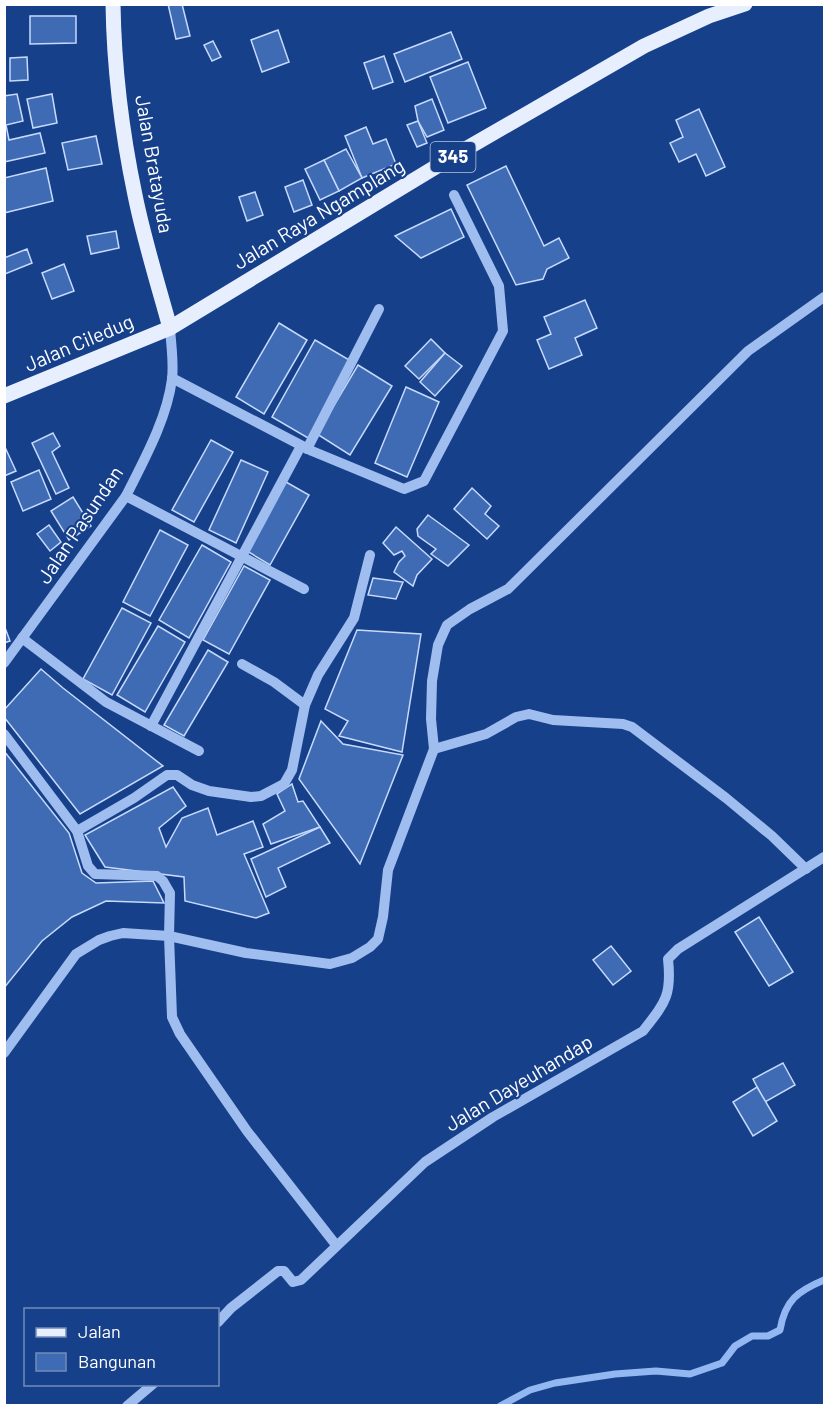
<svg xmlns="http://www.w3.org/2000/svg" width="829" height="1410" viewBox="0 0 829 1410" font-family="Barlow,sans-serif">
<style>
.lines{fill:none;stroke-linecap:round;stroke-linejoin:round}
.stream{stroke:#92b7f1;stroke-width:7}
.building{fill:#3f6ab4;stroke:#c6dafb;stroke-width:1.5}
.minor{stroke:#a0bdef;stroke-width:10}
.major{stroke:#e7efff;stroke-width:15}
.labels{text-anchor:middle;stroke-width:4.5;stroke-linejoin:round;paint-order:stroke}
.shield{fill:#17408b;stroke:#b9c6dc;stroke-width:1.5}
.shield-label{font-size:18px;font-weight:bold;fill:#fff}
.street-label{font-size:20px;fill:#fff;stroke:#17408b}
</style>
<rect width="100%" height="100%" fill="#17408b"/>
<g class="lines">
<path class="stream" d="M500,1406l30,-16 25,-7 60,-9 41,-3 34,3 32,-11 13,-17 17,-10h16l12,-6c5,-30 18,-39 44,-50"/>
</g>
<g class="building">
<polygon points="168,4 182,4 190,36 176,39"/>
<polygon points="30,16 76,16 76,43 30,44"/>
<polygon points="278,30 289,62 262,72 251,40"/>
<polygon points="451,32 462,59 405,82 394,54"/>
<polygon points="213,41 221,57 212,61 204,45"/>
<polygon points="384,56 393,82 373,89 364,63"/>
<polygon points="27,57 28,80 10,81 10,58"/>
<polygon points="468,62 486,108 448,123 430,77"/>
<polygon points="17,94 23,121 6,125 9,140 40,133 45,153 4,162 4,96"/>
<polygon points="52,94 57,123 33,128 27,99"/>
<polygon points="432,99 444,130 427,137 418,121 415,106"/>
<polygon points="699,109 725,167 706,176 696,154 679,162 670,143 683,137 676,120"/>
<polygon points="418,121 427,143 417,147 407,125"/>
<polygon points="366,127 373,144 386,139 396,164 362,178 345,136"/>
<polygon points="96,136 102,164 68,170 62,143"/>
<polygon points="346,149 362,178 339,191 324,160"/>
<polygon points="324,160 339,191 320,200 305,169"/>
<polygon points="506,166 544,246 559,238 569,258 547,269 543,279 516,285 467,185"/>
<polygon points="46,168 53,201 4,213 4,178"/>
<polygon points="303,180 312,205 294,212 285,187"/>
<polygon points="255,192 263,215 247,221 239,197"/>
<polygon points="451,209 464,237 421,258 395,236"/>
<polygon points="116,231 119,248 91,254 87,236"/>
<polygon points="27,249 32,263 5,274 4,258"/>
<polygon points="64,264 74,291 52,299 42,273"/>
<polygon points="585,300 597,328 575,338 582,355 549,369 537,340 551,334 544,317"/>
<polygon points="279,323 307,340 264,414 236,397"/>
<polygon points="431,339 445,353 419,379 405,366"/>
<polygon points="315,340 351,361 308,438 272,417"/>
<polygon points="445,353 462,366 435,396 420,382"/>
<polygon points="358,365 392,386 350,455 317,434"/>
<polygon points="406,387 439,402 407,477 375,463"/>
<polygon points="53,433 60,446 52,452 69,488 56,494 32,443"/>
<polygon points="211,440 233,452 194,522 172,510"/>
<polygon points="4,445 16,471 4,476"/>
<polygon points="241,460 268,472 236,543 209,530"/>
<polygon points="39,470 51,499 23,511 11,482"/>
<polygon points="286,482 309,495 270,565 247,551"/>
<polygon points="472,488 491,506 485,514 499,526 487,539 454,509"/>
<polygon points="73,497 91,526 69,540 51,511"/>
<polygon points="428,515 469,545 448,566 431,554 436,549 418,536 417,529"/>
<polygon points="49,525 61,542 50,551 37,534"/>
<polygon points="396,527 432,559 417,575 413,586 394,572 399,562 405,556 402,551 394,555 383,543"/>
<polygon points="160,530 188,545 150,616 123,602"/>
<polygon points="202,545 231,562 189,638 159,620"/>
<polygon points="244,566 270,580 229,654 203,640"/>
<polygon points="373,578 403,582 396,599 368,595"/>
<polygon points="122,608 151,623 112,695 83,679"/>
<polygon points="4,625 10,641 4,643"/>
<polygon points="158,626 185,642 145,712 117,695"/>
<polygon points="357,630 421,634 402,752 339,736 348,721 325,709"/>
<polygon points="208,650 228,662 184,736 164,725"/>
<polygon points="41,669 63,688 163,766 80,814 4,717 4,710"/>
<polygon points="321,721 343,744 403,755 360,864 299,779"/>
<polygon points="4,751 69,833 82,873 96,883 153,881 164,903 106,901 72,917 42,941 4,988"/>
<polygon points="292,784 298,802 303,801 320,827 271,844 263,824 285,811 277,794"/>
<polygon points="173,787 186,806 159,828 166,847 182,818 208,808 217,835 253,821 263,847 244,854 269,913 256,918 185,901 184,877 105,867 85,835"/>
<polygon points="320,827 330,843 278,868 286,887 266,897 251,859"/>
<polygon points="759,917 793,972 769,986 735,932"/>
<polygon points="611,946 631,971 613,985 593,960"/>
<polygon points="783,1063 795,1085 765,1102 753,1079"/>
<polygon points="757,1087 777,1121 753,1136 733,1102"/>
</g>
<g class="lines">
<g class="minor">
<polyline points="172,378 312,451 404,489 424,481 503,331 499,286 454,195"/>
<polyline points="307,449 379,309"/>
<polyline points="126,496 304,589"/>
<polyline points="22,638 106,702 199,751"/>
<path d="M4,663l122,-167c18,-36 41,-77 46,-117 2,-16 -1,-35 -2,-51"/>
<polyline points="242,664 274,682 305,705"/>
<polyline points="151,726 301,446"/>
<polyline points="4,734 77,831 88,866 95,874 157,876 163,881 170,893 169,936 172,1017 180,1034 247,1131 336,1245"/>
<polyline points="434,749 486,734 516,717 529,714 553,720 623,724 632,727 726,798 772,836 806,869"/>
<polyline points="77,831 134,798 167,775 177,775 192,785 209,791 251,797 261,796 284,784 292,770 305,705 318,675 354,618 370,555"/>
<polyline points="4,1053 76,954 99,940 110,936 123,933 169,936 246,953 330,964 352,958 370,947 378,939 383,917 388,870 434,749 431,719 432,681 438,645 447,625 470,609 508,589 748,351 824,297"/>
<path d="M218,1322l13,-14 47,-37h6l9,11 8,-2 124,-118 68,-45 150,-86c22,-28 29,-35 25,-72l10,-10 146,-92"/>
<polyline points="127,1406 153,1384"/>
</g>
<g class="major">
<path d="M113,4c1,64 9,129 22,191 9,45 23,89 35,133"/>
<polyline points="4,396 170,328 457,154 644,46 709,16 745,4"/>
</g>
</g>
<g class="labels">
<rect class="shield" x="430.5" y="142" width="45" height="30" rx="4.5"/>
<g class="shield-label">
<text x="453" y="163">345</text>
</g>
<g class="street-label">
<text transform="translate(154 164) rotate(80)" y="7">Jalan Bratayuda</text>
<text transform="translate(319 214) rotate(-31)" y="7">Jalan Raya Ngamplang</text>
<text transform="translate(79 343) rotate(-23)" y="7">Jalan Ciledug</text>
<text transform="translate(80 525) rotate(-56)" y="7">Jalan Pasundan</text>
<text transform="translate(519 1083) rotate(-31)" y="7">Jalan Dayeuhandap</text>
</g>
</g>
<rect width="829" height="1410" fill="none" stroke="#ffffff" stroke-width="12"/>
<rect x="24" y="1308" width="195" height="78" fill="#17408b" stroke="#748cb9" stroke-width="1.5"/>
<rect x="36" y="1328" width="30" height="9" fill="#e7efff" stroke="#748cb9" stroke-width="1.5"/>
<text x="78" y="1338" font-size="18" fill="#ffffff">Jalan</text>
<rect x="36" y="1353" width="30" height="18" fill="#3f6ab4" stroke="#748cb9" stroke-width="1.5"/>
<text x="78" y="1368" font-size="18" fill="#ffffff">Bangunan</text>
</svg>
